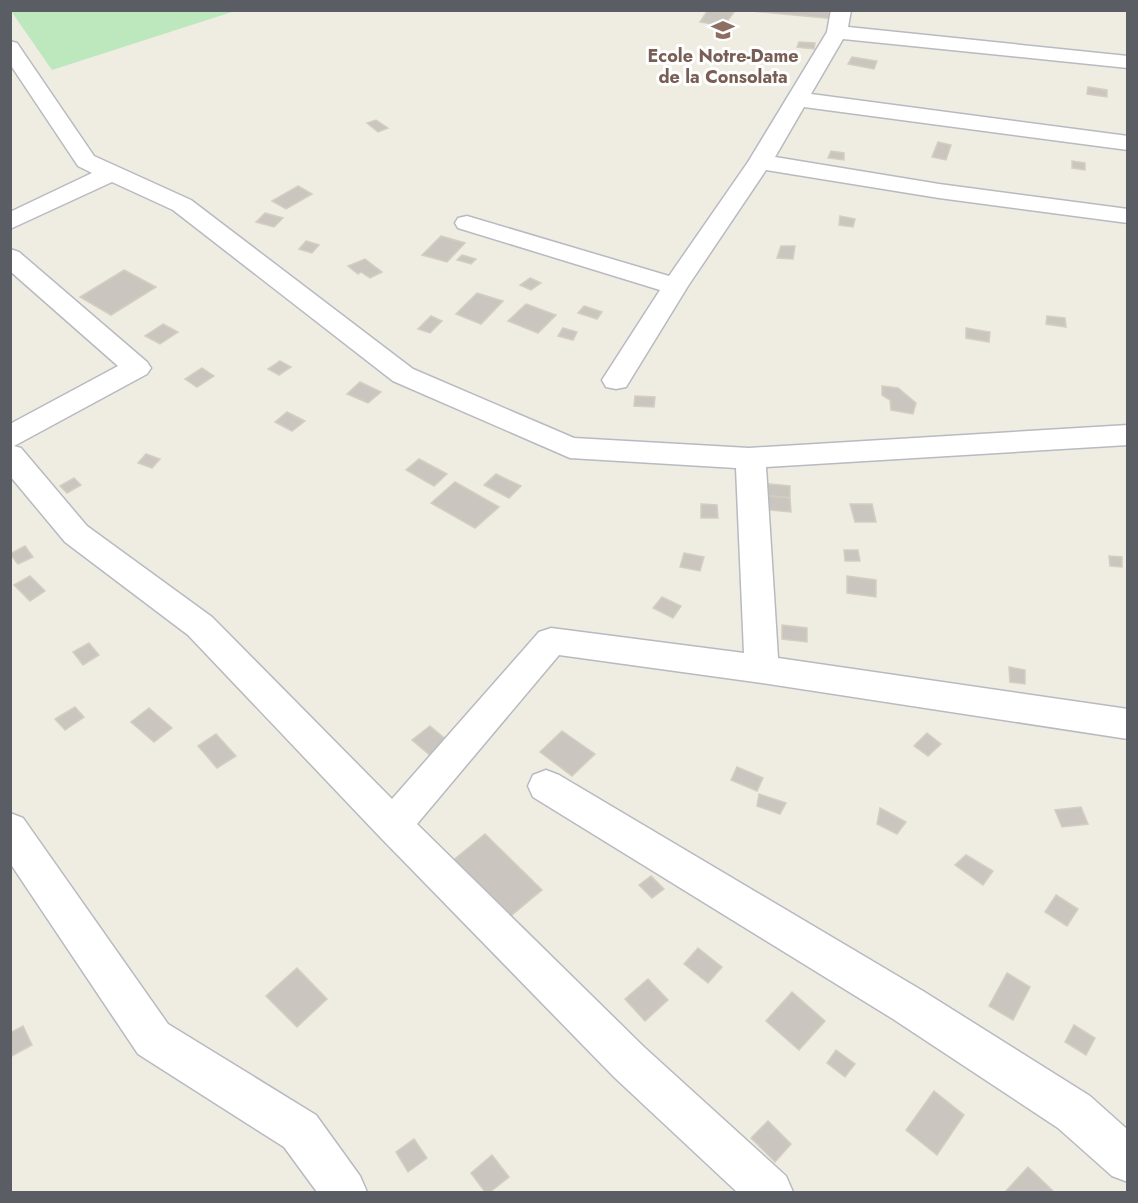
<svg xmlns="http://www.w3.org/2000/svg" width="1138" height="1203" viewBox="0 0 1138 1203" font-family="Jost,sans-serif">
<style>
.green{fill:#bde8be}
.building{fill:#cac6bf;stroke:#d4cec0;stroke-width:1.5}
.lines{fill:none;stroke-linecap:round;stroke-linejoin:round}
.minor-casing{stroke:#b7bac0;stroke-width:3}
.minor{fill:#fff;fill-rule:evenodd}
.labels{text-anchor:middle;stroke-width:6;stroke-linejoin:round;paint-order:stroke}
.far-education-label{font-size:18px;font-weight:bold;fill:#785e54;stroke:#fff}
</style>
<rect width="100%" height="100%" fill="#efece2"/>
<polygon class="green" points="11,11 235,11 52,70"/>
<g class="building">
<polygon points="708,10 724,10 734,12 724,26 700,22"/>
<polygon points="742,10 836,10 835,19"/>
<polygon points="799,42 815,43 814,49 797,47"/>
<polygon points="852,57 877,61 874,69 848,64"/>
<polygon points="1088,87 1107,90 1107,97 1087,94"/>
<polygon points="376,120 388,128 378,132 367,123"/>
<polygon points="938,142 951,145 946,160 932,157"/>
<polygon points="831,151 844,153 844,160 828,158"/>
<polygon points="1072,161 1085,163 1085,170 1072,168"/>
<polygon points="298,186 312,194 286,209 272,201"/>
<polygon points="265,213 283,218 274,227 256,222"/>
<polygon points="840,216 855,219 853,227 839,225"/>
<polygon points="441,236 465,243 447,262 422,255"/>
<polygon points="306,241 319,245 312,253 299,249"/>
<polygon points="781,246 795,246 793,259 777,258"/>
<polygon points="462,255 476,259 471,264 457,260"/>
<polygon points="365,259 382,272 370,278 361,272 358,274 348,266"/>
<polygon points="124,270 156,287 111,315 80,297"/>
<polygon points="530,278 541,283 531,290 520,285"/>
<polygon points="477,293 503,301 481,324 456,314"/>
<polygon points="526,304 556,315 538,333 508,321"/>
<polygon points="584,306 602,312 597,319 578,313"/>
<polygon points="431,316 442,321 430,333 418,329"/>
<polygon points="1047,316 1065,318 1066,327 1046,324"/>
<polygon points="163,324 178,332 160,344 145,336"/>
<polygon points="563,328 577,332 573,340 558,336"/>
<polygon points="966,328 990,332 989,342 966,338"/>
<polygon points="280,361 291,367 279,375 268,369"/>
<polygon points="202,368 214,376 197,387 185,379"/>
<polygon points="360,382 381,392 368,403 347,394"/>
<polygon points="882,386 898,388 916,403 913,414 891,410 890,400 882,395"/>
<polygon points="635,396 655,397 654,407 634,406"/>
<polygon points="287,412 305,421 292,431 275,422"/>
<polygon points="146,454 160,459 152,468 138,463"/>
<polygon points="419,459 447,474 434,486 406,470"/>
<polygon points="496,474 521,486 509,498 484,485"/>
<polygon points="74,478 81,485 67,493 60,486"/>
<polygon points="455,482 499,507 475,528 431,503"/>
<polygon points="760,483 790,486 790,498 760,495"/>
<polygon points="760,495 790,498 791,512 760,509"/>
<polygon points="701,504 717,505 718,518 701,518"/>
<polygon points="850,504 872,504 876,522 855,522"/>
<polygon points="25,546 33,557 18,564 10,554"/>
<polygon points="844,550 858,550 860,561 845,561"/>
<polygon points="684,553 704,557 700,571 680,567"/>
<polygon points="1109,556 1122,557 1122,567 1110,566"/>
<polygon points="30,576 45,591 30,601 14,585"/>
<polygon points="847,576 876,580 876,597 847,593"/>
<polygon points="662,597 681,606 673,618 653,608"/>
<polygon points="782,625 807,628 807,642 782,639"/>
<polygon points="89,643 99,655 83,665 73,652"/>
<polygon points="1009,667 1025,670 1025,684 1010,682"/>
<polygon points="75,707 84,717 65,730 55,719"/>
<polygon points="149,708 172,728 154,742 131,722"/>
<polygon points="430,726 449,742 431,756 412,740"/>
<polygon points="562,731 595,754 572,776 540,752"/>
<polygon points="927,733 941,744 928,756 914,746"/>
<polygon points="216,734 236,756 217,768 198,746"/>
<polygon points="737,767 763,778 757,791 731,780"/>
<polygon points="759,794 786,803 780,814 757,806"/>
<polygon points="1081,807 1088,824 1062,827 1055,810"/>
<polygon points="880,808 906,822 897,834 877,824"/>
<polygon points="485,834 542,890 507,919 451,862"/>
<polygon points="966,855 993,871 983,885 955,865"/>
<polygon points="651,876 664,889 652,898 639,885"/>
<polygon points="1056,895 1078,909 1067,926 1045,912"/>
<polygon points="698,948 722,967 708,983 684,964"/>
<polygon points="297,968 327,999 297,1027 266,996"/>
<polygon points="1007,973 1030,987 1013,1020 989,1006"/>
<polygon points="648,979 668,1000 645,1021 625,999"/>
<polygon points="792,992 825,1021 799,1050 766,1021"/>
<polygon points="1074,1025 1095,1038 1086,1055 1065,1042"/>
<polygon points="23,1026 32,1045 10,1057 10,1033"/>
<polygon points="836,1050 855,1064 845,1077 827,1063"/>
<polygon points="934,1091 964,1115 937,1155 906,1130"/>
<polygon points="768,1121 791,1144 775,1162 751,1138"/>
<polygon points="414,1139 427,1158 408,1172 396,1152"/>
<polygon points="492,1155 509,1177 490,1192 485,1192 471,1173"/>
<polygon points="1028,1167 1054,1192 1005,1192"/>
</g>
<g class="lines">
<g class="minor-casing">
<g id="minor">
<polygon points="831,10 851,10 848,27 1128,56 1128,68 843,39 811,94 1128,136 1128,150 804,107 775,157 939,184 1128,209 1128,223 939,198 766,170 688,286 626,387 616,389 606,387 602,380 660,290 458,228 455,223 458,218 467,216 669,276 748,162 827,32"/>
<polygon points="10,41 17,43 94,156 191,200 413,369 574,438 749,448 1128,425 1128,445 766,467 778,658 1128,709 1128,739 762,683 559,655 417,824 644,1047 786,1176 793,1192 737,1192 614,1077 380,837 188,635 65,542 10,476 10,424 118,366 10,271 10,249 19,252 147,362 151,368 147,374 14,446 21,448 87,526 212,617 392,799 539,632 551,628 744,653 736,468 570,458 393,381 173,210 112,182 10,229 10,212 92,173 78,166 10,64"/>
<polygon points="546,770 559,775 923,991 1090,1096 1128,1130 1128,1182 1112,1176 1058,1128 893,1019 533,797 528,786 533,775"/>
<polygon points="10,813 23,818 168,1024 316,1115 360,1176 367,1192 317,1192 284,1147 138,1054 10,863"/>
</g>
</g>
<use href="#minor" class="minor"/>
</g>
<defs>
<g id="school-bare" transform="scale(1.8)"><path d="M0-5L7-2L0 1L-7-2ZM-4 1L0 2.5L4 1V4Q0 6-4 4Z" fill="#8d6e63" stroke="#fff" stroke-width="2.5" paint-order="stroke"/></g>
</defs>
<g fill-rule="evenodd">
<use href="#school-bare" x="723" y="30"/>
</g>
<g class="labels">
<g class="far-education-label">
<text x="723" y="62">Ecole Notre-Dame<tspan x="723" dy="21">de la Consolata</tspan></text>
</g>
</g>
<rect width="1138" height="1203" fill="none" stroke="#5a5e64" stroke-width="24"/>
</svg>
